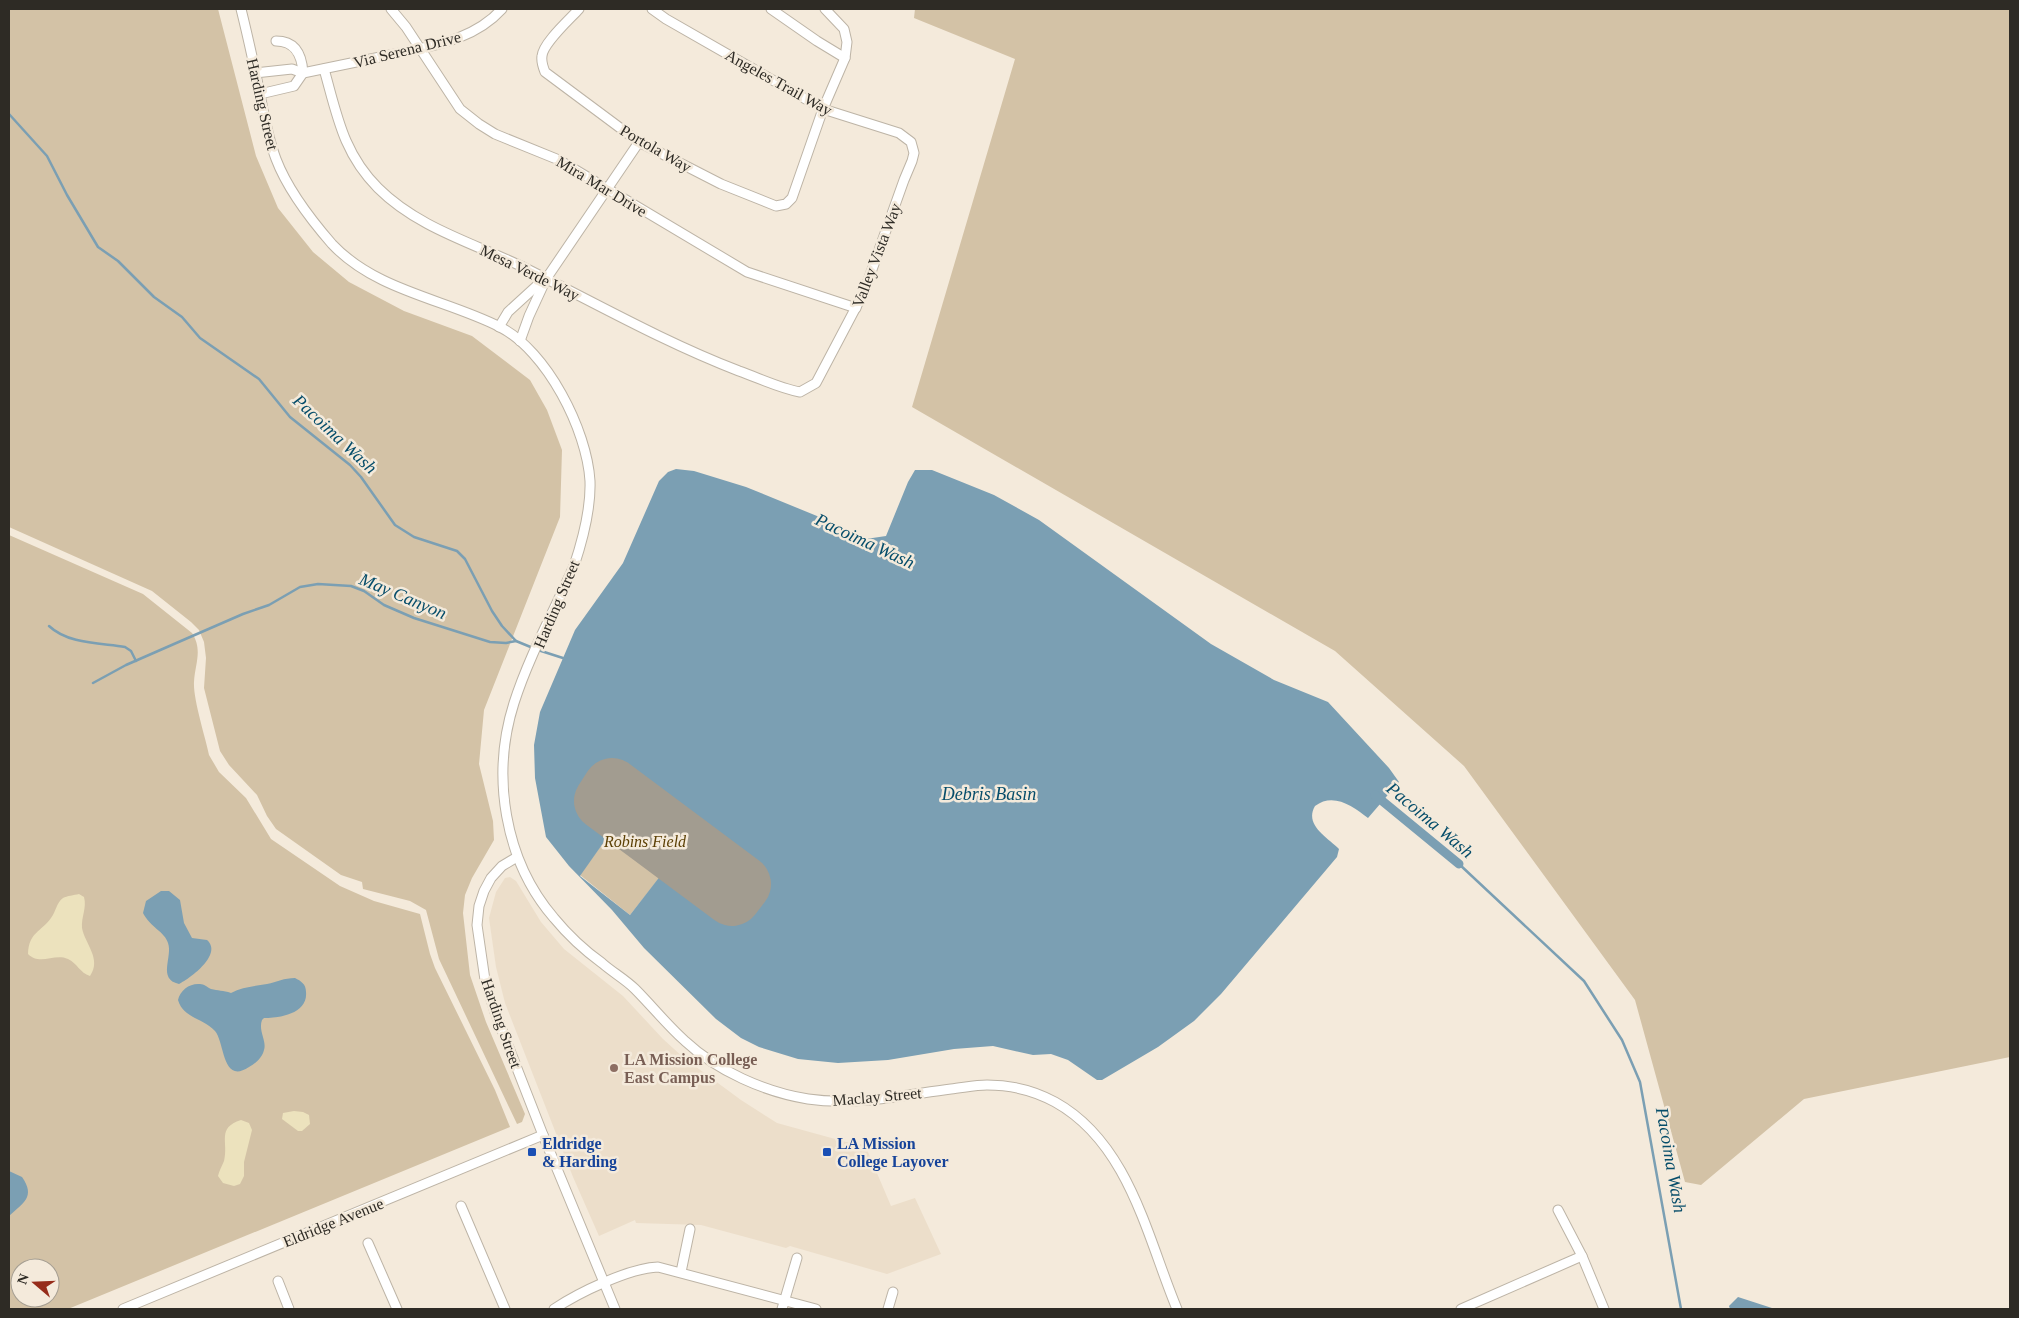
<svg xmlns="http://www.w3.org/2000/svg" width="2019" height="1318" viewBox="0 0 2019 1318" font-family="Georgia,serif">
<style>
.built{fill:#ecdeca}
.green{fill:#d3c2a6;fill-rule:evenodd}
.sand{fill:#ece2bd}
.water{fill:#7b9fb3;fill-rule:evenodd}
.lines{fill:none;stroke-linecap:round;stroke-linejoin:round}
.stream{stroke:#7b9fb3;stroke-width:2.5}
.canal{stroke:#7b9fb3;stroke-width:9}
.runway{stroke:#a29c90;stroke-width:58}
.minor-casing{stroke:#bdb4a6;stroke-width:11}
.minor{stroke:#fff;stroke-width:9}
.education-dot{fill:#8d6e63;stroke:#f4eadb;stroke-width:2}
.transit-dot{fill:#1a4fb4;stroke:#f4eadb;stroke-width:2}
.labels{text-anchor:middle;stroke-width:5;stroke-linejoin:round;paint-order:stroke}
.street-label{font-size:16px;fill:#2e2b25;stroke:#f4eadb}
.park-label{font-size:16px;font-style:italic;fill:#5c4005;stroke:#f4eadb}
.education-label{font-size:16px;font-weight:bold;fill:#785e54;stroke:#f4eadb;text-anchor:start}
.transit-label{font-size:16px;font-weight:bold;fill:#164399;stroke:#f4eadb;text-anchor:start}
.water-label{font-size:18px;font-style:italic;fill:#064d6a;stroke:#f4eadb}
</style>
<rect width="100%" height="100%" fill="#f4eadb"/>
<polygon class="built" points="510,877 516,881 541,922 564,949 623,996 663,1039 684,1058 741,1100 777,1123 846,1142 865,1145 891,1206 915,1198 941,1254 887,1274 790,1246 786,1248 701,1225 636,1223 635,1220 599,1236 573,1177 505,1003 496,967 489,918 496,892 505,878"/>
<g class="green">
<polygon points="9,9 218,9 256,156 278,208 313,252 349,282 404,311 472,336 530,380 547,410 562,450 560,517 484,710 479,764 493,821 494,840 472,878 465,895 463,913 470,975 486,1022 525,1114 522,1122 517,1124 439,959 426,910 410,901 363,889 362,882 341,875 276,829 267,816 257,795 229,765 220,751 204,688 206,658 204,642 199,630 191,622 152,591 9,527"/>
<polygon points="915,9 2010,9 2010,1057 1804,1099 1701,1185 1685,1182 1635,1000 1464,766 1335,651 912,407 1015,59 914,18"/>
<path d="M9,535l134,59 49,39c11,17 3,31 2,49 -1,17 11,54 15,73l10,17 27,26 25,41 69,47 34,15 46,13 10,40 5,14 60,122 15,37 -442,182h-59zM20,1268h30v30h-30z"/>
<polygon points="613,774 752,879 726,912 668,867 630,915 580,875 617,823 593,803"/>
</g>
<g class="sand">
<path d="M79,894l5,3c3,11 -3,20 -2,31 3,16 20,31 8,48 -10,-3 -13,-13 -22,-17 -14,-6 -28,7 -40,-5 1,-22 12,-21 23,-36 5,-6 5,-15 12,-20 4,-2 11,-3 16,-4z"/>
<polygon points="294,1111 303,1112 309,1115 310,1124 302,1131 298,1131 282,1119 283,1113"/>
<path d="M241,1120l8,3 3,7 -8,32v14l-4,8 -6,2 -11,-3 -5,-7c1,-5 4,-10 6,-15 5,-19 -8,-33 17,-41z"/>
</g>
<g class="water">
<path d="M676,469l18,2 52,16 71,29 33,22 9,2 27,-4 22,-54 7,-12h17l62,25 45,25 172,124 63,36 54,22 61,66 10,14 -31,36c-15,-12 -35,-26 -53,-12 -11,19 12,31 24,43l-2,8 -116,137 -27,27 -36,26 -56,33h-5l-29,-20 -17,-6 -18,1 -40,-9 -39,3 -66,11 -50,3 -40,-4 -39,-12 -18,-9 -25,-19 -72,-71 -32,-38 -43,-44 -23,-29 -11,-59 -1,-33 6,-33 35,-82 48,-67 36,-82 9,-9zM613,774l139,105 -26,33 -58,-46 -38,49 -50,-39 38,-54 -25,-19z"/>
<path d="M161,891h8l11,9 4,23 8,15 15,2c16,14 -16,38 -28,44 -22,-5 -6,-27 -11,-41 -3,-11 -18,-16 -25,-30l3,-12z"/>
<path d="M295,978c6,3 11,6 11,14 2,21 -25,26 -42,26l-2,2c-4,11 5,21 2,30 -2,8 -8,13 -15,17 -27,18 -24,-24 -34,-36 -12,-13 -32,-13 -37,-31 2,-10 12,-17 22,-16 4,0 7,3 11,5 7,2 12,1 20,4 11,-6 23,-7 36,-9 10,-2 17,-6 28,-6z"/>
<path d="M9,1171l13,6c14,20 1,26 -13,39z"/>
<polygon points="1738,1297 1775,1309 1730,1309 1729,1306"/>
</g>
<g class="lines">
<g class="stream">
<polyline points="9,114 47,156 67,195 98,247 118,261 154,297 182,317 200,338 259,379 290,417 350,465 361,477 395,525 414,537 457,551 465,559 492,611 502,626 516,641 533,648"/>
<path d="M49,626c19,18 51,17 76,21l6,4 5,10"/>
<polyline points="538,650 566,659"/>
<polyline points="93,683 126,665 174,644 243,614 269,605 300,587 318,584 351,586 364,591 384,605 414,618 490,642 506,643 516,641"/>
<polyline points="1459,864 1584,981 1622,1040 1640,1082 1681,1309"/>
</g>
<polyline class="canal" points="1375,795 1459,864"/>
<polygon class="runway" points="612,787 742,884 732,897 603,801"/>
<g class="minor-casing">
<g id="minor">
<path d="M241,9c7,28 13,56 19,85 4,21 8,44 16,65 11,29 36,62 56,85 44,47 113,55 168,83 47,24 87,103 90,154 1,28 -7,58 -16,85 -20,45 -45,90 -60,137 -23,72 -10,157 40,215 14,17 30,32 48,45 10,9 23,16 33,26 17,17 32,36 50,52 32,30 80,51 123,58 47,7 96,-4 143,-10 11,-1 24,-4 36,-4 23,0 48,6 68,17 74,41 92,135 122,207"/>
<polyline points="391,9 406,27 460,109 479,124 495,134 559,160 747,272 856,308"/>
<path d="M579,9c-9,10 -36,34 -37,47 -1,6 1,11 3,16l94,70 82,42 55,22 10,-2 6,-6 31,-89 22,-51 2,-16 -3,-13 -19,-20"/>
<polyline points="771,9 817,41 845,58"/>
<path d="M276,41c20,0 26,15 27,32"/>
<path d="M324,69c13,46 19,84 54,119 41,41 99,56 149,81 70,35 139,74 212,102 20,7 40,17 61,21l16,-9 48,-91 40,-112 8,-19 2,-8 -3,-11 -12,-9 -76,-24 -157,-90 -14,-10"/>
<path d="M255,73l37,-4 11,4c29,-6 58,-12 87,-18 41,-9 83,-14 112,-46"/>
<polyline points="260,94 294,86 303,73"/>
<polyline points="499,327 508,312 543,280"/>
<polyline points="520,341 529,316 546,279 639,142"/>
<polyline points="517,857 502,866 491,878 484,891 479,906 477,925 485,980 495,1012 543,1135 615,1309"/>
<polyline points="461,1206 505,1309"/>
<polyline points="1558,1210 1582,1256 1604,1309"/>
<polyline points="368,1243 397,1309"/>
<polyline points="681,1272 690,1229"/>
<polyline points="278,1281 289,1309"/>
<polyline points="123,1309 543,1135"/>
<path d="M554,1309c24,-16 75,-41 104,-42l158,42"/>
<polyline points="782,1309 797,1258"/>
<polyline points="888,1309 893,1292"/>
<polyline points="1461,1309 1582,1256"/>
</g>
</g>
<use href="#minor" class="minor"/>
</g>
<circle class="education-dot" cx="614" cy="1068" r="5"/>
<g class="transit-dot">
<rect x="527" y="1147" width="10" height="10" rx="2.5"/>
<rect x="822" y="1147" width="10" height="10" rx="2.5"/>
</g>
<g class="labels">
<g class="street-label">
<text transform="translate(407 49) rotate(-14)" y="6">Via Serena Drive</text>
<text transform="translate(779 82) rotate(29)" y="6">Angeles Trail Way</text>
<text transform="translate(263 104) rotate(77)" y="6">Harding Street</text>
<text transform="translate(656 148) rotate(30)" y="6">Portola Way</text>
<text transform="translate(602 186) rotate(31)" y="6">Mira Mar Drive</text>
<text transform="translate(876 255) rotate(-69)" y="6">Valley Vista Way</text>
<text transform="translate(530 272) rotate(26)" y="6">Mesa Verde Way</text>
<text transform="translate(556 604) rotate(-67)" y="6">Harding Street</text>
<text transform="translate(502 1023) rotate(71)" y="6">Harding Street</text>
<text transform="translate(877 1096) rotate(-5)" y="6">Maclay Street</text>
<text transform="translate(333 1222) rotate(-22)" y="6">Eldridge Avenue</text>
</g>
<g class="park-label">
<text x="645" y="847">Robins Field</text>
</g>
<g class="education-label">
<text x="624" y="1065">LA Mission College<tspan x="624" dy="18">East Campus</tspan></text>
</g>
<g class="transit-label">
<text x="542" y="1149">Eldridge<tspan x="542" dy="18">&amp; Harding</tspan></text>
<text x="837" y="1149">LA Mission<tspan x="837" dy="18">College Layover</tspan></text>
</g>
<g class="water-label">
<text transform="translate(335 434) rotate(43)" y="6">Pacoima Wash</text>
<text transform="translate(865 541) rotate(25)" y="6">Pacoima Wash</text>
<text transform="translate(403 596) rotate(23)" y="6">May Canyon</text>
<text x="989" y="800">Debris Basin</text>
<text transform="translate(1430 820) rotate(40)" y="6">Pacoima Wash</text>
<text transform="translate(1671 1160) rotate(80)" y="6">Pacoima Wash</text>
</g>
</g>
<rect width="2019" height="1318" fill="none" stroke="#2e2b25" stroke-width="20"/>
<g transform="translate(35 1283) rotate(289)"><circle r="24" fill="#f4eadb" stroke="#a59e92"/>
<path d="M0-4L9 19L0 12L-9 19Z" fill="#962c1a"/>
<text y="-8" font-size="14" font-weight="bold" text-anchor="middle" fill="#2e2b25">N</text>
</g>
</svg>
